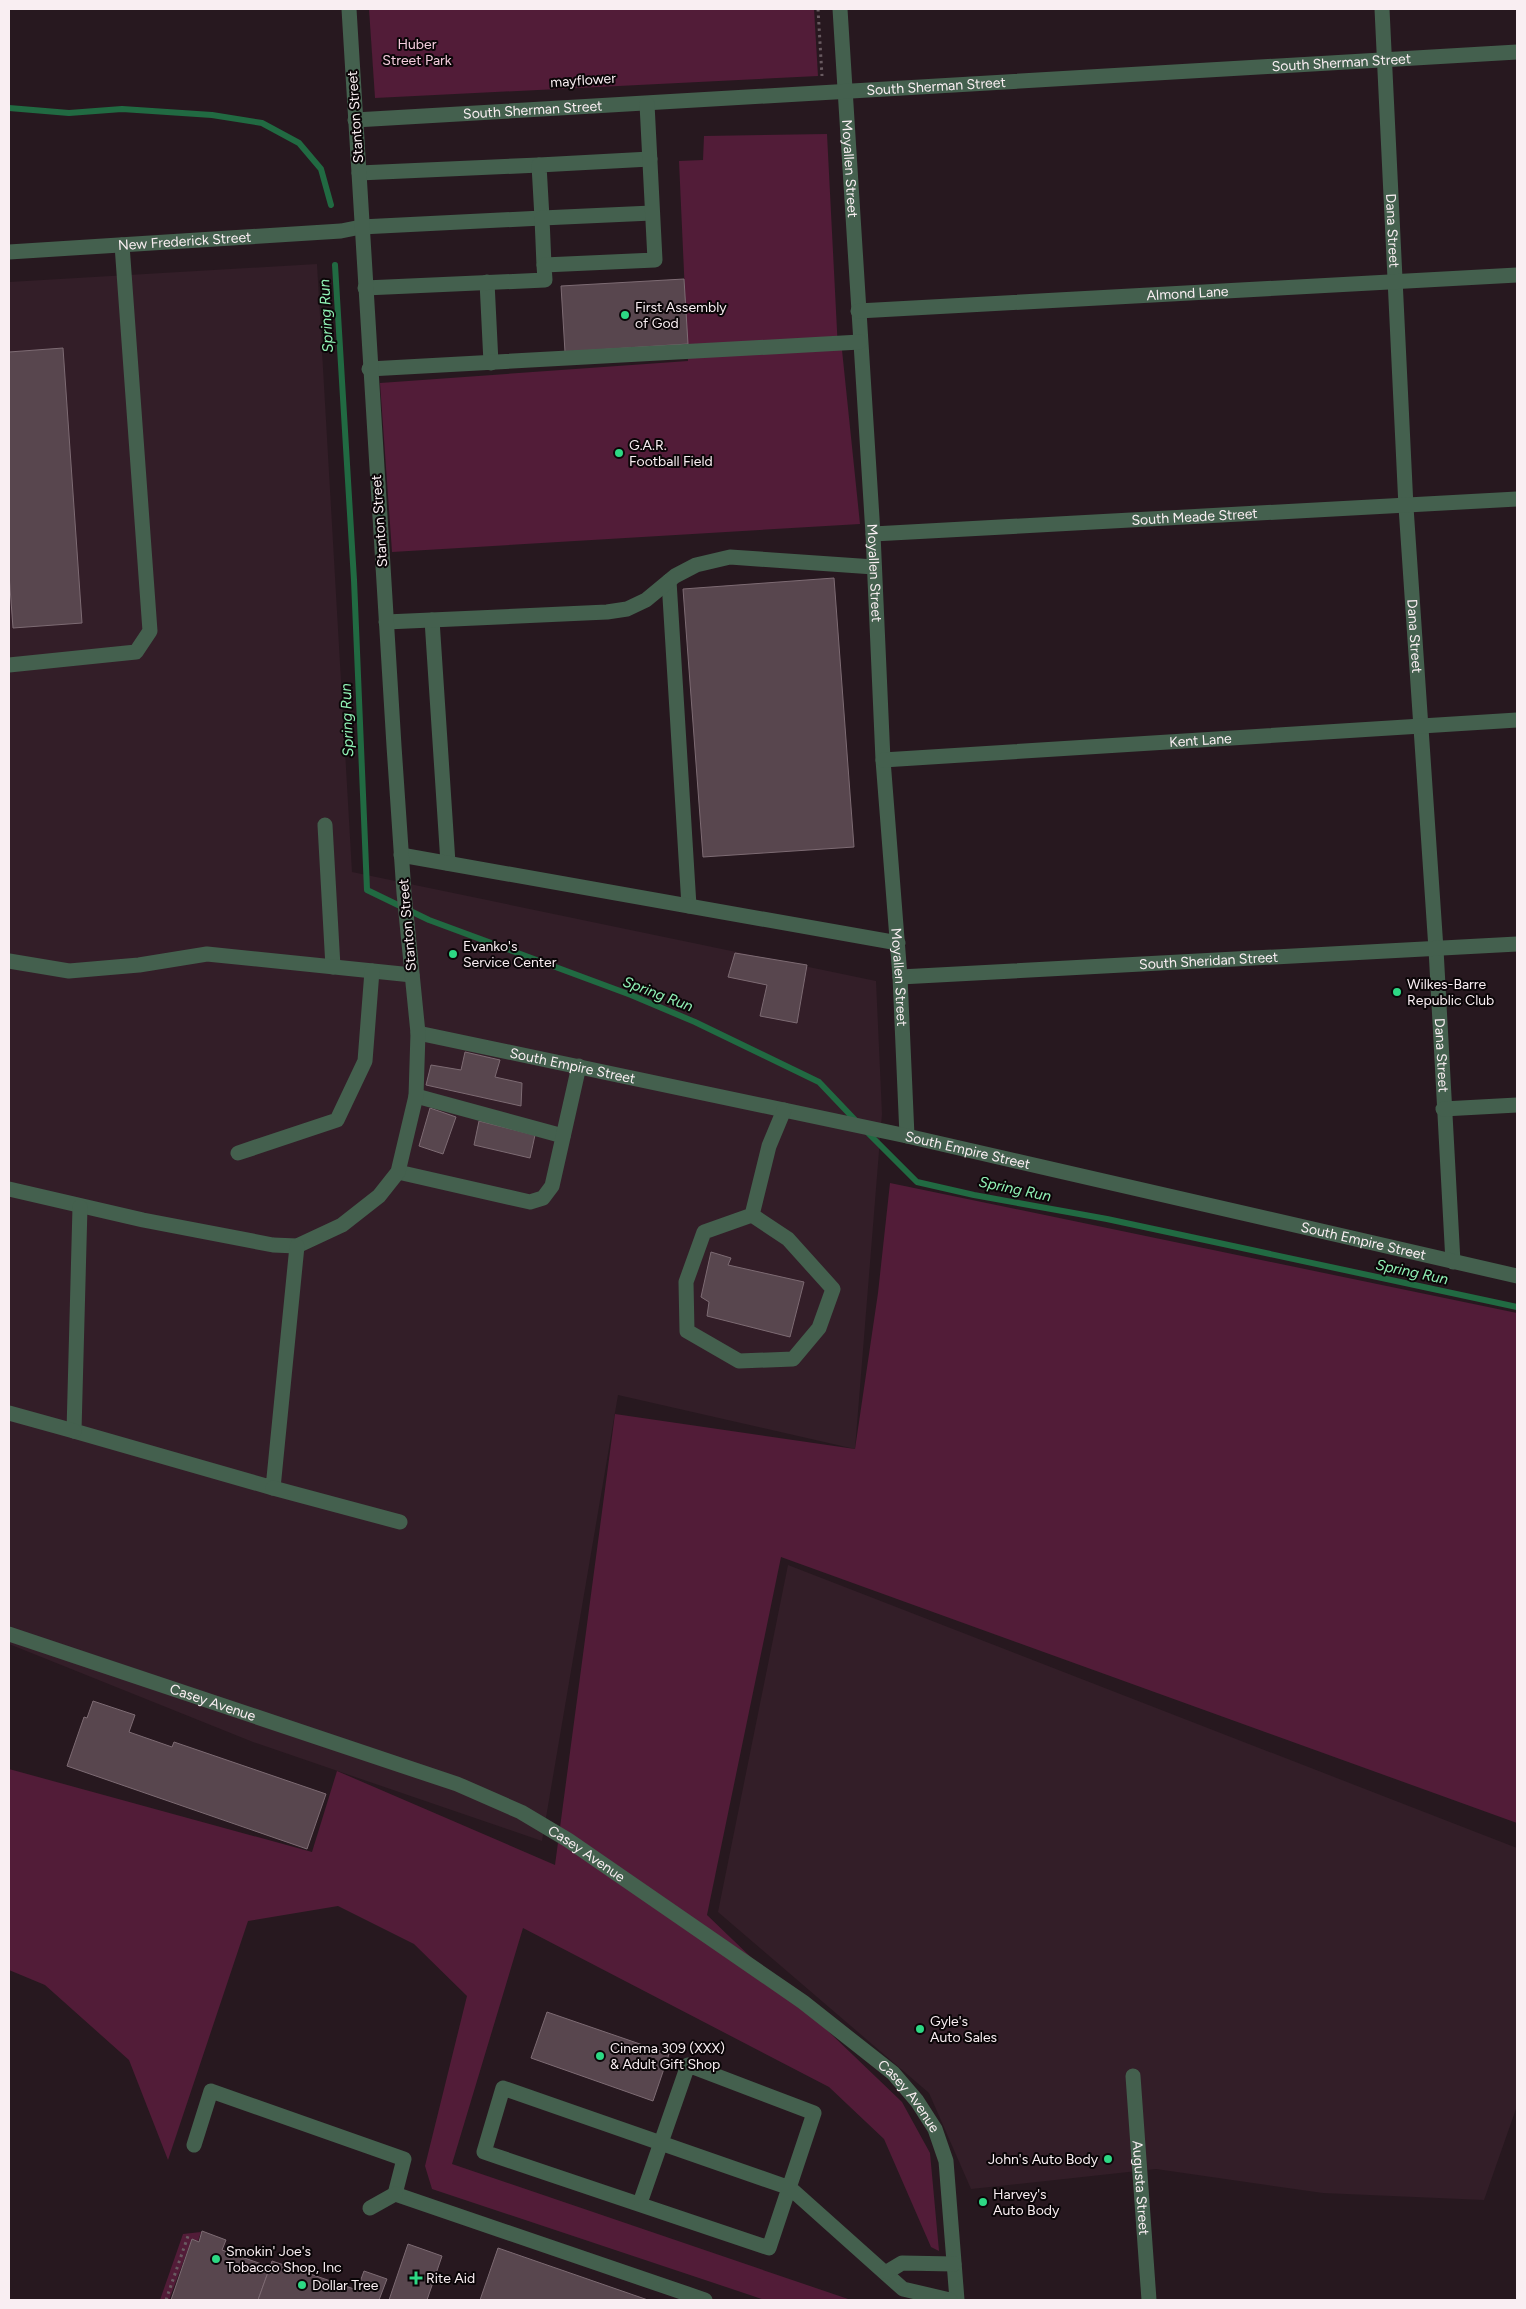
<svg xmlns="http://www.w3.org/2000/svg" width="1526" height="2309" viewBox="0 0 1526 2309" font-family="Figtree,sans-serif">
<style>
.built{fill:#331e28}
.green{fill:#521c38}
.lines{fill:none;stroke-linecap:round;stroke-linejoin:round}
.stream{stroke:#216a42;stroke-width:6}
.building{fill:#58464e;stroke:#7d6b73}
.path{stroke:#695b61;stroke-width:3;stroke-dasharray:2.5 4;stroke-linecap:butt}
.minor{stroke:#44604e;stroke-width:15}
.poi-dot{fill:#2dd884;stroke:#0b0608;stroke-width:2}
.labels{text-anchor:middle;stroke-width:4;stroke-linejoin:round;paint-order:stroke}
.park-label{font-size:14px;fill:#f5cdde;stroke:#0b0608}
.street-label{font-size:14px;fill:#f9eef2;stroke:#0b0608}
.poi-label{font-size:14px;fill:#f9eef2;stroke:#0b0608;text-anchor:start}
.water-label{font-size:15px;font-style:italic;fill:#91f3b6;stroke:#0b0608}
</style>
<rect width="100%" height="100%" fill="#27181f"/>
<g class="built">
<polygon points="317,264 352,872 876,981 882,1114 855,1449 618,1395 542,1841 253,1742 9,1644 9,282"/>
<polygon points="788,1565 1517,1848 1517,2106 1484,2200 1323,2193 1156,2169 971,2189 929,2093 718,1912"/>
</g>
<g class="green">
<polygon points="369,9 814,9 818,76 375,98"/>
<polygon points="827,134 838,350 842,350 860,524 392,552 380,383 688,361 679,161 703,160 704,136"/>
<polygon points="890,1183 1517,1313 1517,1823 781,1557 707,1915 902,2102 930,2153 939,2251 931,2247 884,2139 829,2087 523,1928 452,2164 851,2300 765,2300 432,2189 425,2166 467,1996 414,1944 338,1906 248,1921 168,2160 129,2060 45,1985 9,1970 9,1769 312,1852 337,1771 555,1865 615,1414 855,1449 878,1293"/>
<polygon points="201,2232 198,2241 192,2239 169,2300 160,2300 183,2234"/>
</g>
<g class="lines">
<g class="stream">
<polyline points="9,108 69,113 122,109 212,115 262,123 299,143 321,169 331,205"/>
<polyline points="335,265 354,580 367,890 429,920 631,995 695,1022 819,1082 858,1123"/>
<polyline points="865,1130 917,1182 974,1195 1107,1219 1517,1307"/>
</g>
</g>
<g class="building">
<polygon points="684,279 688,344 565,352 561,286"/>
<polygon points="63,348 82,623 13,628 9,574 9,352"/>
<polygon points="834,578 854,847 703,857 683,589"/>
<polygon points="735,953 807,965 797,1023 760,1016 767,985 728,977"/>
<polygon points="465,1052 500,1060 495,1077 522,1083 521,1106 426,1085 431,1065 461,1070"/>
<polygon points="430,1108 456,1117 443,1154 419,1146"/>
<polygon points="479,1121 535,1135 530,1158 474,1145"/>
<polygon points="711,1252 731,1258 728,1265 804,1282 790,1337 707,1316 709,1302 701,1297"/>
<polygon points="93,1701 135,1715 129,1732 172,1747 174,1742 326,1794 307,1849 67,1766 84,1717 87,1718"/>
<polygon points="547,2012 669,2054 653,2101 531,2058"/>
<polygon points="202,2231 226,2240 222,2250 270,2267 258,2300 171,2300 192,2239 199,2242"/>
<polygon points="408,2244 442,2256 427,2300 389,2300"/>
<polygon points="498,2248 648,2300 480,2300"/>
<polygon points="272,2261 357,2290 364,2271 387,2279 379,2300 258,2300"/>
</g>
<g class="lines">
<g class="path">
<polyline points="818,9 822,76"/>
<polyline points="166,2300 188,2236"/>
</g>
<g class="minor">
<path id="s1" d="M840,9l33,525 10,226 17,217 7,159"/>
<path id="s2" d="M1382,9l24,498 30,442 17,313"/>
<path id="s3" d="M355,120l1162,-68"/>
<polyline points="359,173 539,165"/>
<path id="s4" d="M9,252l332,-21 20,-4 181,-9 -3,-53 111,-6"/>
<polyline points="544,265 542,218 652,213"/>
<polyline points="487,282 491,363"/>
<polyline points="365,288 545,280 544,265 655,260 647,104"/>
<path id="s5" d="M858,311l659,-36"/>
<polyline points="369,369 860,342"/>
<path id="s6" d="M873,534l644,-35"/>
<polyline points="669,581 689,906"/>
<polyline points="432,620 448,863"/>
<polyline points="386,622 607,612 627,609 646,600 675,576 696,565 730,557 874,567"/>
<polyline points="9,665 136,652 150,631 122,245"/>
<path id="s7" d="M883,760l634,-40"/>
<polyline points="325,825 333,967"/>
<polyline points="401,855 898,943"/>
<polyline points="9,961 69,971 139,965 207,954 412,975"/>
<path id="s8" d="M900,977l617,-33"/>
<path id="s9" d="M418,1033l489,103 610,140"/>
<polyline points="416,1096 563,1136"/>
<polyline points="1443,1109 1517,1105"/>
<polyline points="238,1153 337,1120 365,1061 372,971"/>
<polyline points="398,1172 530,1202 543,1198 552,1186 579,1066"/>
<polyline points="9,1189 143,1220 273,1245 297,1246 342,1225 379,1196 398,1172 416,1096 418,1033 404,893 394,746 349,9"/>
<polyline points="80,1207 74,1431 273,1488 297,1246"/>
<polyline points="752,1215 704,1232 686,1282 687,1331 739,1361 793,1359 819,1328 833,1289 788,1239 752,1215 769,1146 784,1110"/>
<polyline points="9,1413 74,1431"/>
<polyline points="273,1488 400,1522"/>
<path id="s10" d="M9,1634l448,150 64,28 47,28 235,162 90,71 24,28 18,28 11,32 11,139"/>
<path id="s11" d="M1133,2076l16,224"/>
<polyline points="194,2145 211,2091 404,2159 395,2194 705,2300"/>
<polyline points="640,2203 688,2065 814,2113 769,2248 484,2152 503,2088 790,2188 903,2289 950,2300"/>
<polyline points="370,2208 395,2194"/>
<polyline points="887,2272 902,2263 954,2264"/>
</g>
</g>
<g class="poi-dot">
<circle cx="625" cy="315" r="5"/>
<circle cx="619" cy="453" r="5"/>
<circle cx="453" cy="954" r="5"/>
<circle cx="1397" cy="992" r="5"/>
<circle cx="920" cy="2029" r="5"/>
<circle cx="600" cy="2056" r="5"/>
<circle cx="1108" cy="2159" r="5"/>
<circle cx="983" cy="2202" r="5"/>
<circle cx="216" cy="2259" r="5"/>
<path d="M413.5 2270.5h5v5h5v5h-5v5h-5v-5h-5v-5h5z"/>
<circle cx="302" cy="2285" r="5"/>
</g>
<g class="labels">
<g class="park-label">
<text x="417" y="49">Huber<tspan x="417" dy="16">Street Park</tspan></text>
</g>
<g class="street-label">
<text dy="5" stroke="none"><textPath href="#s3" startOffset="988">South Sherman Street</textPath></text>
<text transform="translate(583 80) rotate(-4)" y="5">mayflower</text>
<text dy="5" stroke="none"><textPath href="#s3" startOffset="582">South Sherman Street</textPath></text>
<text dy="5" stroke="none"><textPath href="#s3" startOffset="178">South Sherman Street</textPath></text>
<text transform="translate(355 117) rotate(-94)" y="5">Stanton Street</text>
<text dy="5" stroke="none"><textPath href="#s1" startOffset="160">Moyallen Street</textPath></text>
<text dy="5" stroke="none"><textPath href="#s2" startOffset="222">Dana Street</textPath></text>
<text dy="5" stroke="none"><textPath href="#s4" startOffset="176">New Frederick Street</textPath></text>
<text dy="5" stroke="none"><textPath href="#s5" startOffset="330">Almond Lane</textPath></text>
<text dy="5" stroke="none"><textPath href="#s6" startOffset="322">South Meade Street</textPath></text>
<text transform="translate(379 521) rotate(-94)" y="5">Stanton Street</text>
<text dy="5" stroke="none"><textPath href="#s1" startOffset="565">Moyallen Street</textPath></text>
<text dy="5" stroke="none"><textPath href="#s2" startOffset="628">Dana Street</textPath></text>
<text dy="5" stroke="none"><textPath href="#s7" startOffset="318">Kent Lane</textPath></text>
<text transform="translate(407 925) rotate(-95)" y="5">Stanton Street</text>
<text dy="5" stroke="none"><textPath href="#s8" startOffset="309">South Sheridan Street</textPath></text>
<text dy="5" stroke="none"><textPath href="#s1" startOffset="970">Moyallen Street</textPath></text>
<text dy="5" stroke="none"><textPath href="#s2" startOffset="1048">Dana Street</textPath></text>
<text dy="5" stroke="none"><textPath href="#s9" startOffset="158">South Empire Street</textPath></text>
<text dy="5" stroke="none"><textPath href="#s9" startOffset="562">South Empire Street</textPath></text>
<text dy="5" stroke="none"><textPath href="#s9" startOffset="968">South Empire Street</textPath></text>
<text dy="5" stroke="none"><textPath href="#s10" startOffset="215">Casey Avenue</textPath></text>
<text dy="5" stroke="none"><textPath href="#s10" startOffset="620">Casey Avenue</textPath></text>
<text dy="5" stroke="none"><textPath href="#s10" startOffset="1025">Casey Avenue</textPath></text>
<text dy="5" stroke="none"><textPath href="#s11" startOffset="112">Augusta Street</textPath></text>
</g>
<g class="poi-label">
<text x="635" y="312">First Assembly<tspan x="635" dy="16">of God</tspan></text>
<text x="629" y="450">G.A.R.<tspan x="629" dy="16">Football Field</tspan></text>
<text x="463" y="951">Evanko's<tspan x="463" dy="16">Service Center</tspan></text>
<text x="1407" y="989">Wilkes-Barre<tspan x="1407" dy="16">Republic Club</tspan></text>
<text x="930" y="2026">Gyle's<tspan x="930" dy="16">Auto Sales</tspan></text>
<text x="610" y="2053">Cinema 309 (XXX)<tspan x="610" dy="16">&amp; Adult Gift Shop</tspan></text>
<text x="1098" y="2164" text-anchor="end">John's Auto Body</text>
<text x="993" y="2199">Harvey's<tspan x="993" dy="16">Auto Body</tspan></text>
<text x="226" y="2256">Smokin' Joe's<tspan x="226" dy="16">Tobacco Shop, Inc</tspan></text>
<text x="426" y="2283">Rite Aid</text>
<text x="312" y="2290">Dollar Tree</text>
</g>
<g class="water-label">
<text transform="translate(326 316) rotate(-93)" y="5">Spring Run</text>
<text transform="translate(347 720) rotate(-92)" y="5">Spring Run</text>
<text transform="translate(658 994) rotate(21)" y="5">Spring Run</text>
<text transform="translate(1015 1189) rotate(12)" y="5">Spring Run</text>
<text transform="translate(1412 1272) rotate(12)" y="5">Spring Run</text>
</g>
</g>
<rect width="1526" height="2309" fill="none" stroke="#f9eef2" stroke-width="20"/>
</svg>
